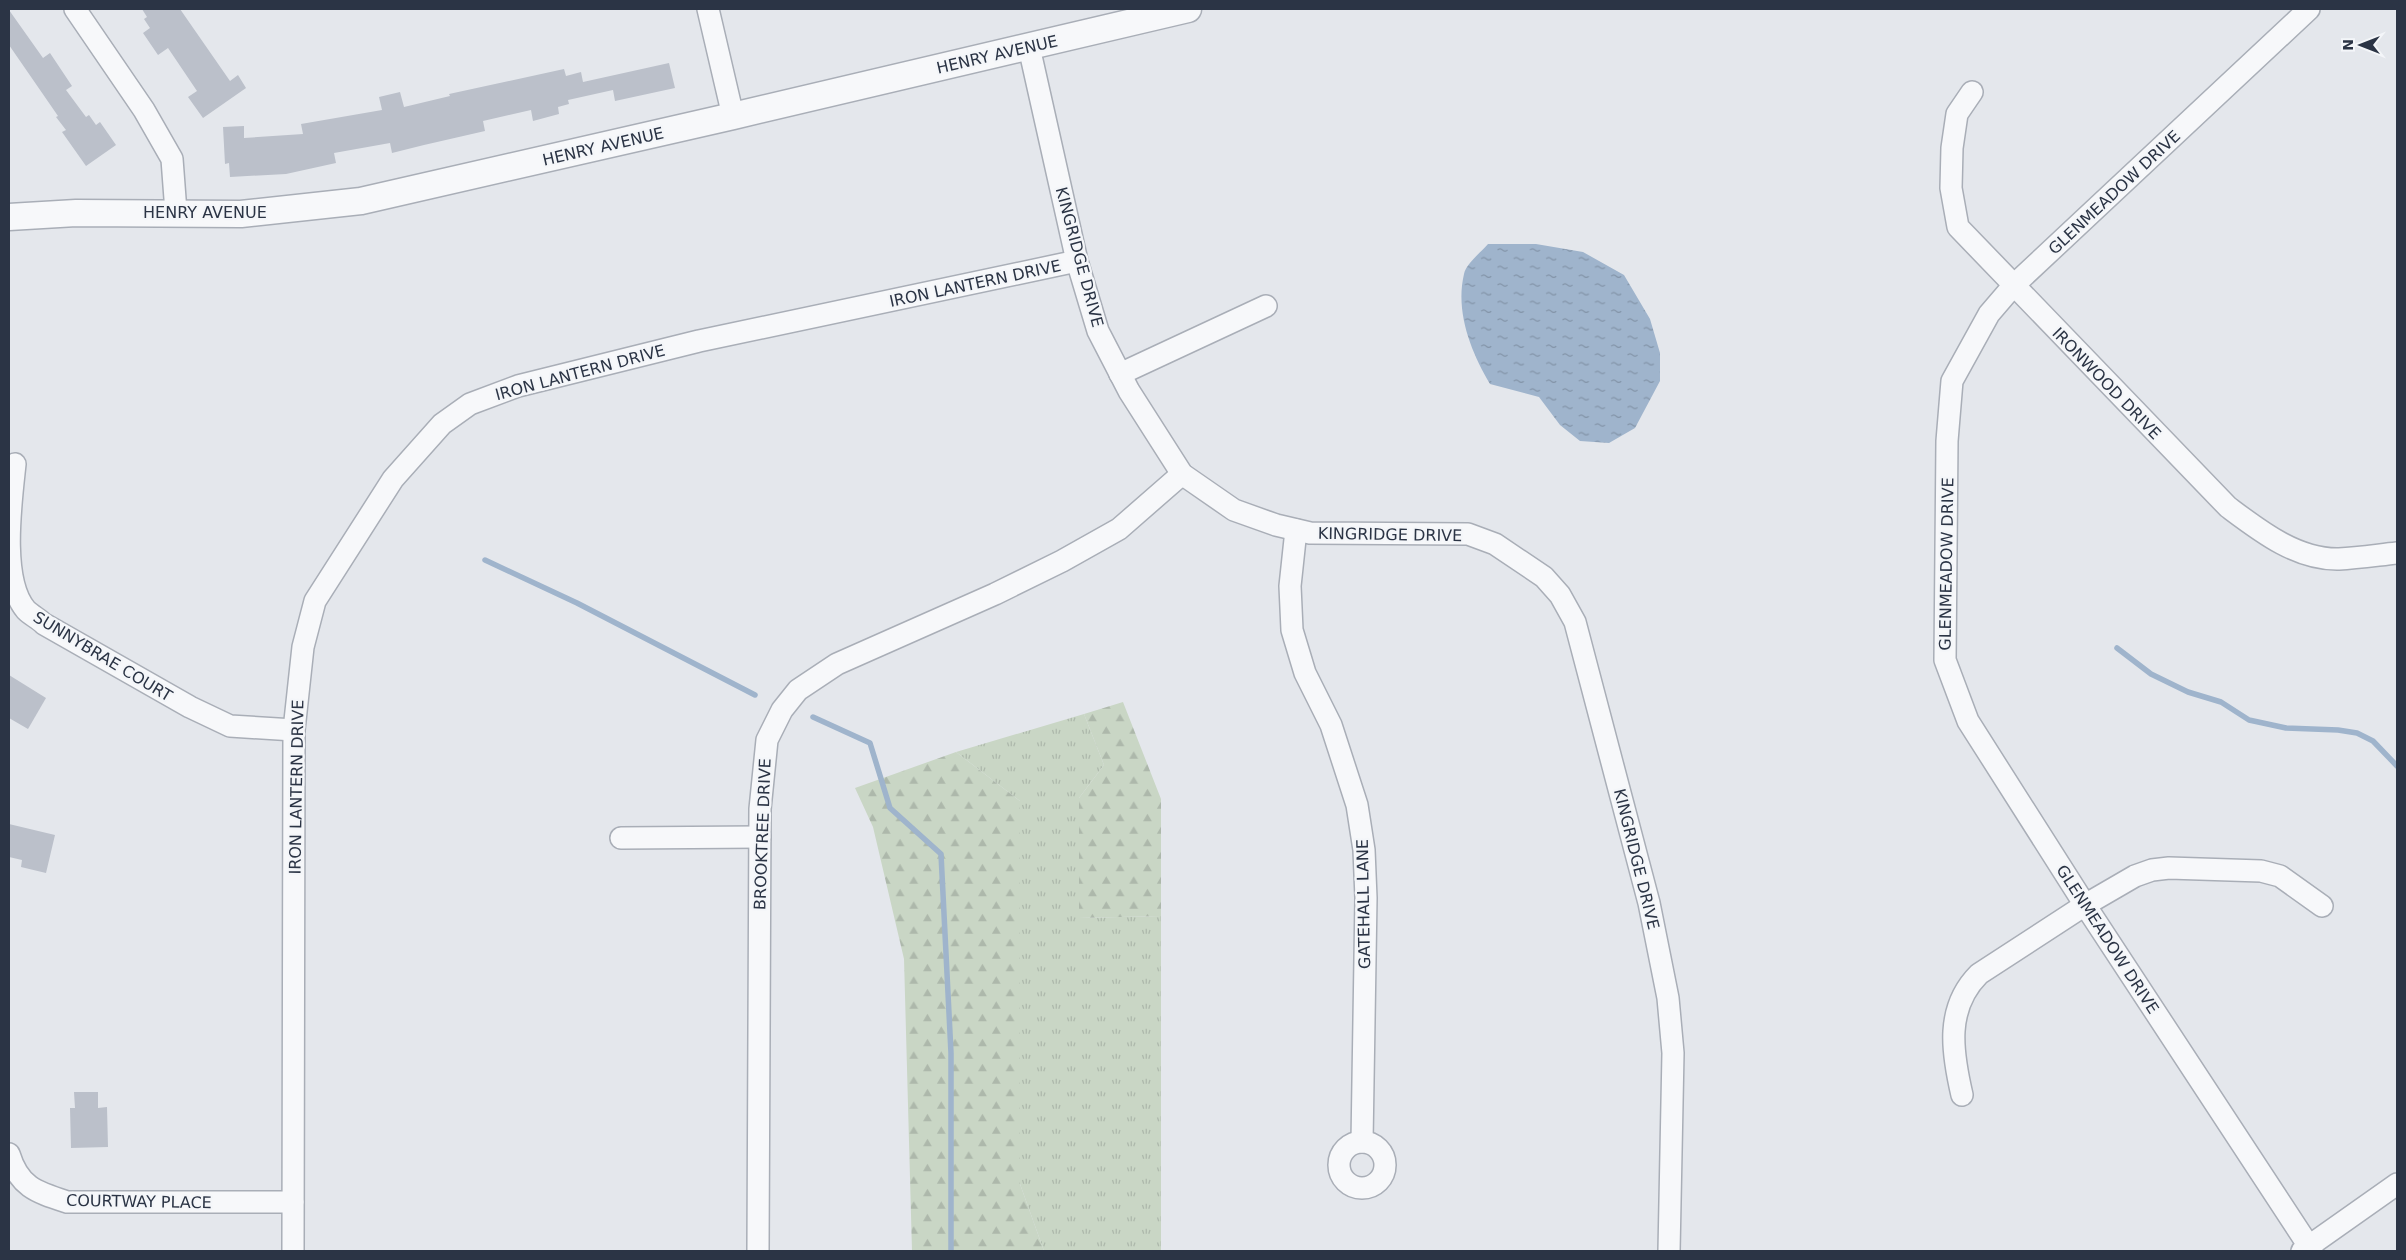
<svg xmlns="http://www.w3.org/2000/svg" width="2406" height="1260" viewBox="0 0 2406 1260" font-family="'DejaVu Sans',sans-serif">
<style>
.grass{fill:url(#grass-tufts)}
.forest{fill:url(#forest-firs)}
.water{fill:url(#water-ripples)}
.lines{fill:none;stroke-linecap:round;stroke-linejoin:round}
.stream{stroke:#9fb4cc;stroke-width:5.5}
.building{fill:#bbc0ca}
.minor-casing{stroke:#a9aeb7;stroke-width:24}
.tertiary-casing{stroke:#a9aeb7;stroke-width:29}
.minor{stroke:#f7f8fa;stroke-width:21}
.tertiary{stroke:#f7f8fa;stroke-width:26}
.labels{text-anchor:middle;stroke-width:4.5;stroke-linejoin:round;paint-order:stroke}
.street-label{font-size:16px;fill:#2b3445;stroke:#f4f6f9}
</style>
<defs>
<pattern id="grass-tufts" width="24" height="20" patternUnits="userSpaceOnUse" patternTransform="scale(1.25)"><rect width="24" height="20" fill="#c9d6c5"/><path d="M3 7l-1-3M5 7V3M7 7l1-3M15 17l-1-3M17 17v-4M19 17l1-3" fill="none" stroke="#adb8ab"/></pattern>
<pattern id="forest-firs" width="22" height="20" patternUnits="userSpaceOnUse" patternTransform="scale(1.25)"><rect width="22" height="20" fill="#c9d6c5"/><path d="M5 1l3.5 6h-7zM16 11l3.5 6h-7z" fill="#adb8ab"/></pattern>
<pattern id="water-ripples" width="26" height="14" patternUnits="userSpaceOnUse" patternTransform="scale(1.25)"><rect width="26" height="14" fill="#9fb4cc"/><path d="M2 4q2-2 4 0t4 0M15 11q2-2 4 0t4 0" fill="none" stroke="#8293a7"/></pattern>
</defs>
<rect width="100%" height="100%" fill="#e4e7ec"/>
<polygon class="grass" points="1084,714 1104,765 1079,798 1079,918 1161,916 1161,1251 1044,1251 1020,1184 1020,801 956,752"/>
<g class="forest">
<polygon points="1123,702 1161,799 1161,916 1079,918 1079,798 1104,765 1084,714"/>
<polygon points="956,752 1020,801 1020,1184 1044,1251 912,1251 904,959 873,827 855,788"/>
</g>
<path class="water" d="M1488,244h48l47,8 41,23 26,44 10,34v28l-25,47 -26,15 -29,-2 -20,-16 -21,-28 -49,-13c-19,-32 -35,-72 -26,-110 2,-10 17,-22 24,-30z"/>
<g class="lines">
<g class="stream">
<polyline points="485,560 577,603 755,695"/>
<polyline points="2117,648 2151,674 2188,692 2221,702 2249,720 2286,728 2338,730 2357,733 2373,741 2397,766"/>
<polyline points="813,717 870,743 890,808 941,854 951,1053 951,1251"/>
</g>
</g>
<g class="building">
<polygon points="142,9 180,9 230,81 238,75 246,88 203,118 188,97 197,91 168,48 158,55 143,33 150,28 144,19 147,17"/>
<polygon points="9,10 43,58 50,53 72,86 66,90 86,117 89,115 96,125 100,122 116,145 86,166 62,132 66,130 56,117 58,116 9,45"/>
<polygon points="669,63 675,88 615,101 613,90 568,100 569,104 558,107 559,114 533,121 531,110 483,121 485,131 424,145 392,153 390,143 334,153 336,163 286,174 230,177 229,163 225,164 223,127 244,126 244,138 303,134 301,124 382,110 379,97 400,92 404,107 450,96 449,94 564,69 566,76 581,72 583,82"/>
<polygon points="9,675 46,698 28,729 9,718"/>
<polygon points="9,824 55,835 46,873 21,867 22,860 9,857"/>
<polygon points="74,1092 98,1092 98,1108 107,1107 108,1147 71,1148 70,1108 75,1108"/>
</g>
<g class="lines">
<g class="minor-casing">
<g id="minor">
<polyline points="75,9 144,110 172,159 176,212"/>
<polyline points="708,9 733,116"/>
<polyline points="2309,9 2013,286 1989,314 1952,381 1947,441 1945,660 1968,721 2085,905 2312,1251"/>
<polyline points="1029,47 1077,261 1098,331 1129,391 1182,474 1234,510 1276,525 1310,533 1468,534 1495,544 1544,577 1560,595 1575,622 1649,903 1668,998 1673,1053 1669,1251"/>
<path d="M1972,92l-15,22 -5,34 -1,40 7,39 270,280c32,24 69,53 111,52 19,-1 39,-4 58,-6"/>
<polyline points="1120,374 1266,306"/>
<path d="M15,464c-4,38 -15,116 11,146 5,5 13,9 18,14l146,83 40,19 64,4"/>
<polyline points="1296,530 1290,586 1292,630 1305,673 1331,725 1357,805 1364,850 1366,898 1362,1142"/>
<polyline points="621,838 760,837"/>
<path d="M1962,1095c-10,-43 -17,-87 17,-121l106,-69 50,-29 17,-6 17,-2 92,3 19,5 42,30"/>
<circle cx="1362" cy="1165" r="23"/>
<path d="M9,1154c10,33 27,38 58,48h226"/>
<polyline points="293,1251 294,730 303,647 315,601 393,479 442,424 470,404 518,386 699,341 1077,261"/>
<polyline points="758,1251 760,809 767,740 782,710 798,690 837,664 995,594 1062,561 1119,529 1182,474"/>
<polyline points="2302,1251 2397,1184"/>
</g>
</g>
<g class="tertiary-casing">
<polyline id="tertiary" points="9,217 76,213 241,214 361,201 733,116 1188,9"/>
</g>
<use href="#minor" class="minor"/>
<use href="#tertiary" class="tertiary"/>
</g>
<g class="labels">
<g class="street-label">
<text transform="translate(997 54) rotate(-13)" y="6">HENRY AVENUE</text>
<text transform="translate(603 146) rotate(-13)" y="6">HENRY AVENUE</text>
<text transform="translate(2114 192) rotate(-43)" y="6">GLENMEADOW DRIVE</text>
<text x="205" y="218">HENRY AVENUE</text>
<text transform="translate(1080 257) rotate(75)" y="6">KINGRIDGE DRIVE</text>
<text transform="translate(975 283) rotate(-12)" y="6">IRON LANTERN DRIVE</text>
<text transform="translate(580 372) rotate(-15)" y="6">IRON LANTERN DRIVE</text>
<text transform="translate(2107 383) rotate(46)" y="6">IRONWOOD DRIVE</text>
<text transform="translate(1390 534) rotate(1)" y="6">KINGRIDGE DRIVE</text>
<text transform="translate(1946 564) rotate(-89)" y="6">GLENMEADOW DRIVE</text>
<text transform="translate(103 656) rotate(31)" y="6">SUNNYBRAE COURT</text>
<text transform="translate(296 787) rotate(-89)" y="6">IRON LANTERN DRIVE</text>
<text transform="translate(762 834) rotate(-88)" y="6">BROOKTREE DRIVE</text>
<text transform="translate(1637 859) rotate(76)" y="6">KINGRIDGE DRIVE</text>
<text transform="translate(1363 904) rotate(-91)" y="6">GATEHALL LANE</text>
<text transform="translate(2108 939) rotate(57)" y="6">GLENMEADOW DRIVE</text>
<text transform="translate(139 1201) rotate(1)" y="6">COURTWAY PLACE</text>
</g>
</g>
<rect width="2406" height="1260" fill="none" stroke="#2b3445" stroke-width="20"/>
<g transform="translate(2361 45) rotate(270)" stroke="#f4f6f9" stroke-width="4" paint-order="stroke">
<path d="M0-4L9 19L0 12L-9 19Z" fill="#2b3445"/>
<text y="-8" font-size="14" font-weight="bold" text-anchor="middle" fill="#2b3445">N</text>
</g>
</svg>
